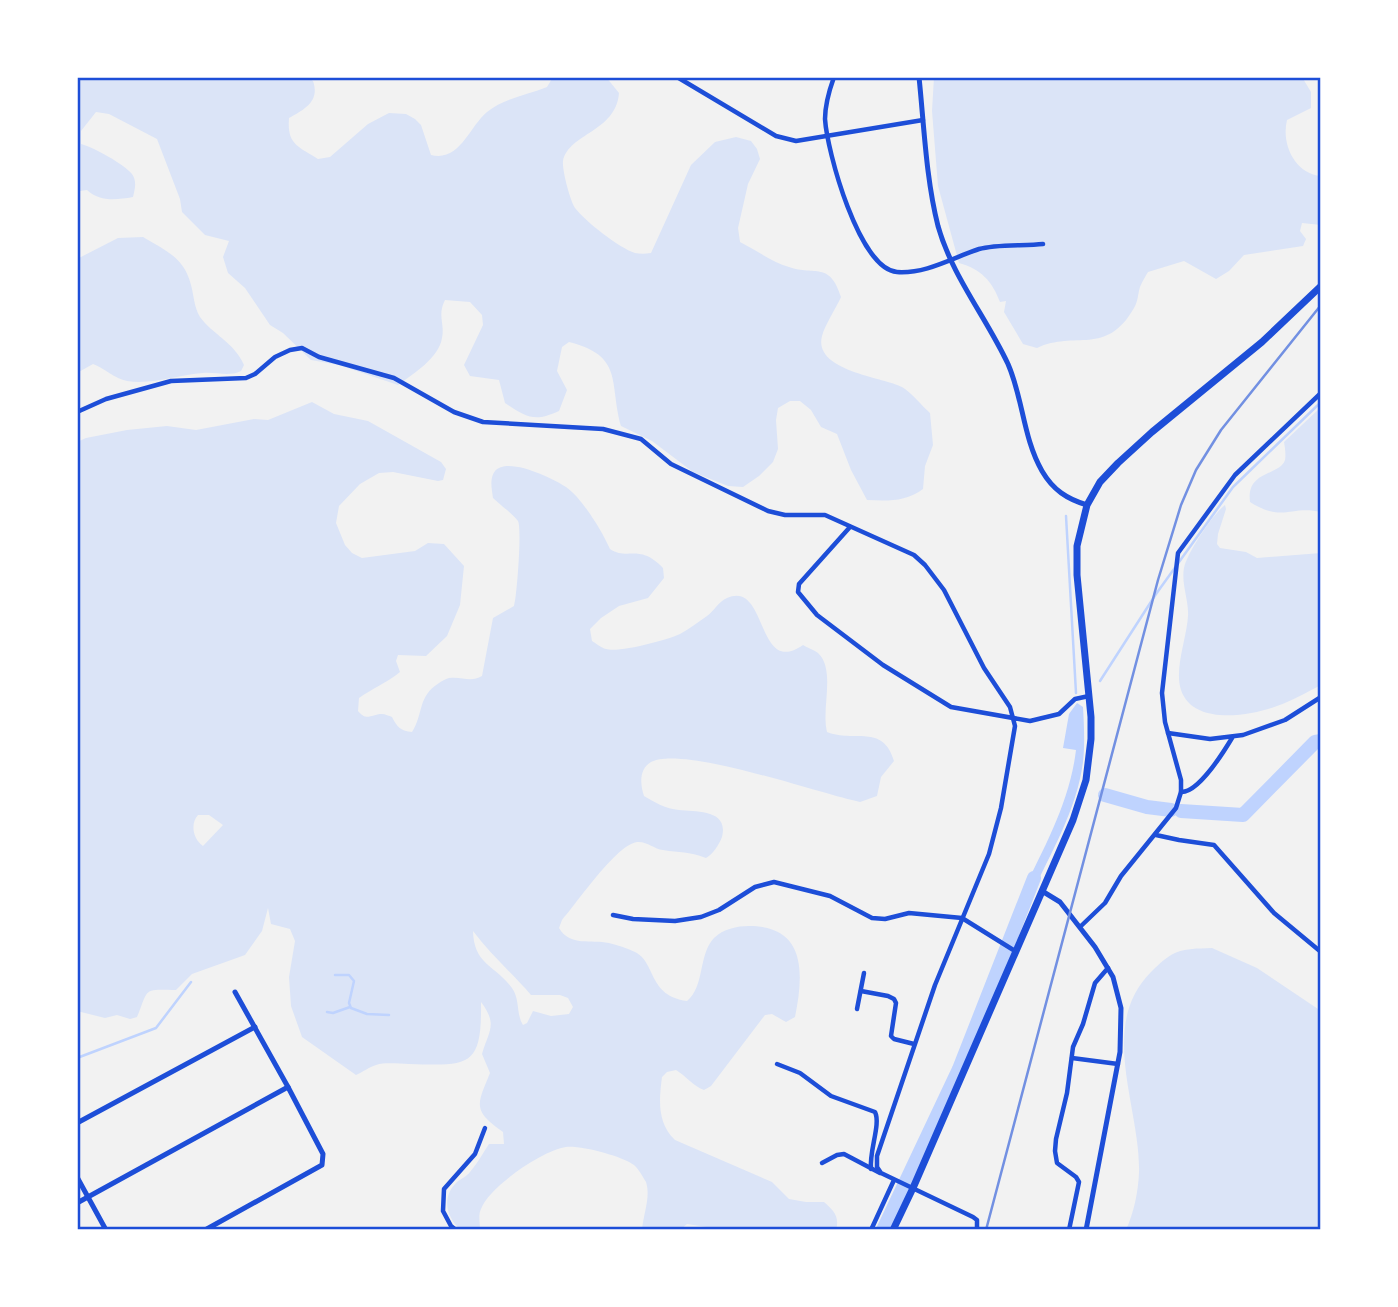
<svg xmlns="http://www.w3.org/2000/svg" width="1398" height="1307" viewBox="0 0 1398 1307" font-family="Rubik,sans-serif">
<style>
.green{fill:#dbe4f7;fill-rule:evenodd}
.water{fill:#bfd3fe}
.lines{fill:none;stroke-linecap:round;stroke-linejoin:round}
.stream{stroke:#bfd3fe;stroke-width:2.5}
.river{stroke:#bfd3fe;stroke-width:14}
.minor{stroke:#1d4ed8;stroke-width:4.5}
.tertiary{stroke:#1d4ed8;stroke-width:5}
.primary{stroke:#1d4ed8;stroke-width:7}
.rail{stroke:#7290e2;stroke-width:2.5}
.neatline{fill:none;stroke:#1d4ed8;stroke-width:2.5}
</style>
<rect width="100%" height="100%" fill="#f2f2f2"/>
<g class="green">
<path d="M77,77h229l7,4c7,20 -8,28 -24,37 -2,26 8,28 29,41l12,-2 38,-33 21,-11 17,1 9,5 6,6 10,30c29,7 38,-28 56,-43 17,-14 41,-17 60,-25l6,-10h53l13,16c-3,39 -50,40 -56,68 -1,9 7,39 12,47 10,13 44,40 60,45 5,1 10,1 16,0l40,-88 24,-23 21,-5 15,4 6,8 3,10 -12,25 -10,44 2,14c16,8 32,20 49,25 26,9 41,-6 52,30 -5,11 -16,28 -19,39 -9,35 61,41 80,51 10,6 19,18 28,26l3,32 -8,21 -2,23c-17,13 -36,12 -56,11l-16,-30 -14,-36 -16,-7 -10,-17 -11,-9h-10l-12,7 -2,12 2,29 -5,13 -14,14 -16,11 -15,-1 -35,-14 -41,-31 -31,-15c-12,-44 3,-70 -52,-84l-7,5 -5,24 10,19 -8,21c-24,11 -32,7 -54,-8l-6,-23 -29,-4 -6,-11 19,-40 -1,-10 -12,-13 -25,-2c-8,16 0,23 -3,38 -3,20 -29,36 -44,47l-59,-20 -28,-5 -28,-27 -13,-8 -25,-37 -17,-15 -5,-16 6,-16 -24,-6 -23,-23 -2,-13 -23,-60 -48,-25 -13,-2 -15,19v13c12,3 43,20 51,30 5,7 3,15 1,23 -17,3 -33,5 -46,-7l-7,1 -3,5z"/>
<path d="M934,77h368l9,15v16l-24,12c-6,24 8,54 34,56v49l-19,-2 -2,8 6,8 -3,7 -59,9 -15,16 -13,8 -32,-18 -36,11c-3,5 -6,10 -8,15 -2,6 -2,15 -6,21 -28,49 -59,22 -97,40l-14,-4 -19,-32 2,-11 -6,1c-8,-21 -19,-33 -41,-39l-21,-77 -6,-75z"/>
<path d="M143,237c23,14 41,20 48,48 3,11 3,22 9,32 12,17 34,25 44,48l-3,6c-12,6 -24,1 -38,2 -25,2 -51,12 -76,8 -12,-2 -23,-13 -34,-17l-16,9v-114l41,-21z"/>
<path d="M312,402l22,12 34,7 73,41 5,7 -3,11 -5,1 -45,-9 -14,1 -19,11 -21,22 -3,17 9,22 7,8 10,5 53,-7 13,-8 16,1 20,22 -4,39 -13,31 -21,20 -28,-1 -2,6 4,11c-15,12 -27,16 -41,26l-1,13c9,11 13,3 24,3 3,0 7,2 10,3 5,10 9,14 20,15 12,-19 5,-35 27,-49 3,-2 6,-4 10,-5 13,-2 21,5 33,-2l11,-58 21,-12c3,-10 8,-78 4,-85 -6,-8 -18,-16 -25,-23 -1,-9 -4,-19 2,-27 12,-15 58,7 71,16 16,11 36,44 44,62 18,12 29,-6 53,19l1,10 -16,20 -29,8 -18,12 -11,11 2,12c4,2 9,7 14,8 13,4 61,-9 74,-15 9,-5 18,-12 27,-18 7,-5 12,-15 20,-18 41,-18 29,80 76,47 4,3 12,5 15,8 18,17 3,55 9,79 27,11 56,-9 67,29l-13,16 -4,19 -17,6c-40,-8 -177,-57 -209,-40 -12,7 -11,22 -7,34 10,6 22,13 35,14 17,2 50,-1 43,27 -3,8 -9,17 -16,21 -18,-7 -26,-5 -43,-8 -9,-1 -16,-9 -26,-8 -21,3 -60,61 -75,78l-3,8c11,19 32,11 50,15 8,2 18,5 26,9 21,10 13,44 52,49 18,-15 11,-46 27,-63 9,-9 23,-12 35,-12 57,0 55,47 46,91l-9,5 -14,-8 -7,1 -54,71 -7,4c-11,-4 -18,-14 -28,-20l-9,2 -5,5c-3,23 -5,46 13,63l97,42 17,17 17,3h18c9,8 16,14 12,28h-110l-39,-6 -7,6h-38c1,-15 9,-33 4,-48 -3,-5 -8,-14 -12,-17 -12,-9 -54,-20 -68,-18 -23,3 -77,40 -85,62 -3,6 -1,14 -1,21h-19c-15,-13 -20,-33 -4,-48 4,-3 10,-6 13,-10 7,-8 13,-19 19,-28h15l-1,-12c-31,-22 -26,-27 -13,-59l-8,-19c7,-24 16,-29 -1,-52 1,65 -11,64 -72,62 -10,0 -23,-2 -33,1 -7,2 -13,7 -20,10l-54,-38 -11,-31 -2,-29 6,-36 -5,-12 -19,-5 -3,-16 -6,23 -17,24 -53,19 -16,16c-34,-1 -27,-2 -39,27l-7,2 -13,-4 -12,3 -28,-7v-569l9,-4 41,-8 40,-4 29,4 58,-11 14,1zM198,815h11l14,10 -20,21c-10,-7 -13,-22 -5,-31zM473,931c17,23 39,42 58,64h29l8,3 5,9 -4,7 -18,2 -18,-5 -6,12 -4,2c-7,-11 -3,-26 -11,-37 -17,-23 -38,-23 -39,-57z"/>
<path d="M1321,407v105c-31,-7 -38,11 -71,-10 -4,-32 30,-26 35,-42 1,-5 0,-13 -1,-18z"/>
<path d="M1225,505l1,4 -8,25 -1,10 3,4 26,4 11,6 64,-5v132c-14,7 -29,16 -44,21 -26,10 -84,20 -96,-16 -7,-21 6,-53 7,-74 1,-16 -7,-32 -4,-48 3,-15 29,-54 41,-63z"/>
<path d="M1212,948l45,20 64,43v219h-195c8,-18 12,-37 13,-57 2,-65 -42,-147 12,-201 23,-23 29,-23 61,-24z"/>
</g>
<path class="water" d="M1077,703l6,4c1,18 2,37 0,55 -6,47 -32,91 -52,133l-8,-4c22,-45 47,-90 53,-141l-13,-2 6,-34z"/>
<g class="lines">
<g class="stream">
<polyline points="1066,516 1076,693"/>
<polyline points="1100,681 1156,594 1233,487 1321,402"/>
<polyline points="335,975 349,975 354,981 349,1003 351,1008 367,1014 389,1015"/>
<polyline points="327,1012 333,1013 350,1007"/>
<polyline points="77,1058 156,1028 191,982"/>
</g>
<g class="river">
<polyline points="1105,795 1147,807 1171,810"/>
<polyline points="1181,811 1243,815 1315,742 1321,741"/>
<polyline points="883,1230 959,1069 1034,878"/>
</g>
<g class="minor">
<polyline points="677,77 776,136 796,141 923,120"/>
<path d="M834,77c-5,14 -9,27 -9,42 2,32 34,150 72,153 29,2 55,-14 82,-23 17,-5 45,-3 64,-5"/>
<polyline points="77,412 106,399 171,381 246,378 255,374 275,357 290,350 302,348 319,357 394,378 454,412 483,422 603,429 641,439 671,464 768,511 785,515 825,515 914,555 925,565 944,590 984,668 1010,707 1015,726 1001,808 989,854 935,985 877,1156 877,1167 881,1173 973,1217 977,1220 977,1230"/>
<polyline points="850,527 799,584 798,592 817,615 883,665 951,707 1030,721 1059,714 1075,699 1089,696"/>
<polyline points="1168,733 1210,739 1243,735 1285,720 1321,697"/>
<path d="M1181,792c17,1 42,-39 51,-54"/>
<polyline points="1156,835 1179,840 1214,845 1274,913 1321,952"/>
<polyline points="613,915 633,919 675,921 701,917 719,910 755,887 774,882 830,896 872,918 885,919 909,913 962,918 1015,951"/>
<polyline points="1081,926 1105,903 1121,876 1176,808 1181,792 1181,780 1165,722 1162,693 1178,553 1235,475 1321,393"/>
<polyline points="861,991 888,996 894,999 896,1003 891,1036 894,1039 914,1044"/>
<polyline points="857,1009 864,973"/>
<polyline points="1072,1058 1118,1064"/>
<path d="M777,1064l23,9 31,23 44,16c6,12 -6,39 -4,57"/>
<polyline points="822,1163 837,1155 844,1154 880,1173"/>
<polyline points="456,1230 451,1226 443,1211 444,1189 475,1154 485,1128"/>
<polyline points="871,1230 894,1180"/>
<polyline points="1069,1230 1079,1182 1076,1177 1057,1163 1055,1151 1056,1139 1067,1093 1073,1047 1083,1024 1095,983 1108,968"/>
</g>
<g class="tertiary">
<path d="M919,77c5,48 7,102 19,149 14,50 48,91 70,138 15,34 15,74 34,107 11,19 25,28 45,34"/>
<polyline points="1042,891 1060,902 1095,947 1113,977 1121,1008 1120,1052 1086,1230"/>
<polyline points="235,992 288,1087"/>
<polyline points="77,1123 255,1027"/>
<polyline points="77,1177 106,1230"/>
<polyline points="77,1203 288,1087 323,1154 322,1165 205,1230"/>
</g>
<polyline class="primary" points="893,1230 913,1188 1073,820 1086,780 1091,739 1091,717 1077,575 1077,546 1087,505 1100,482 1118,463 1152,432 1262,342 1321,286"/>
<polyline class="rail" points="986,1230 1158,580 1181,505 1196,470 1221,430 1321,305"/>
</g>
<rect width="1398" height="1307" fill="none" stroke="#ffffff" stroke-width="158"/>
<rect x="79" y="79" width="1240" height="1149" class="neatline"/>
</svg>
